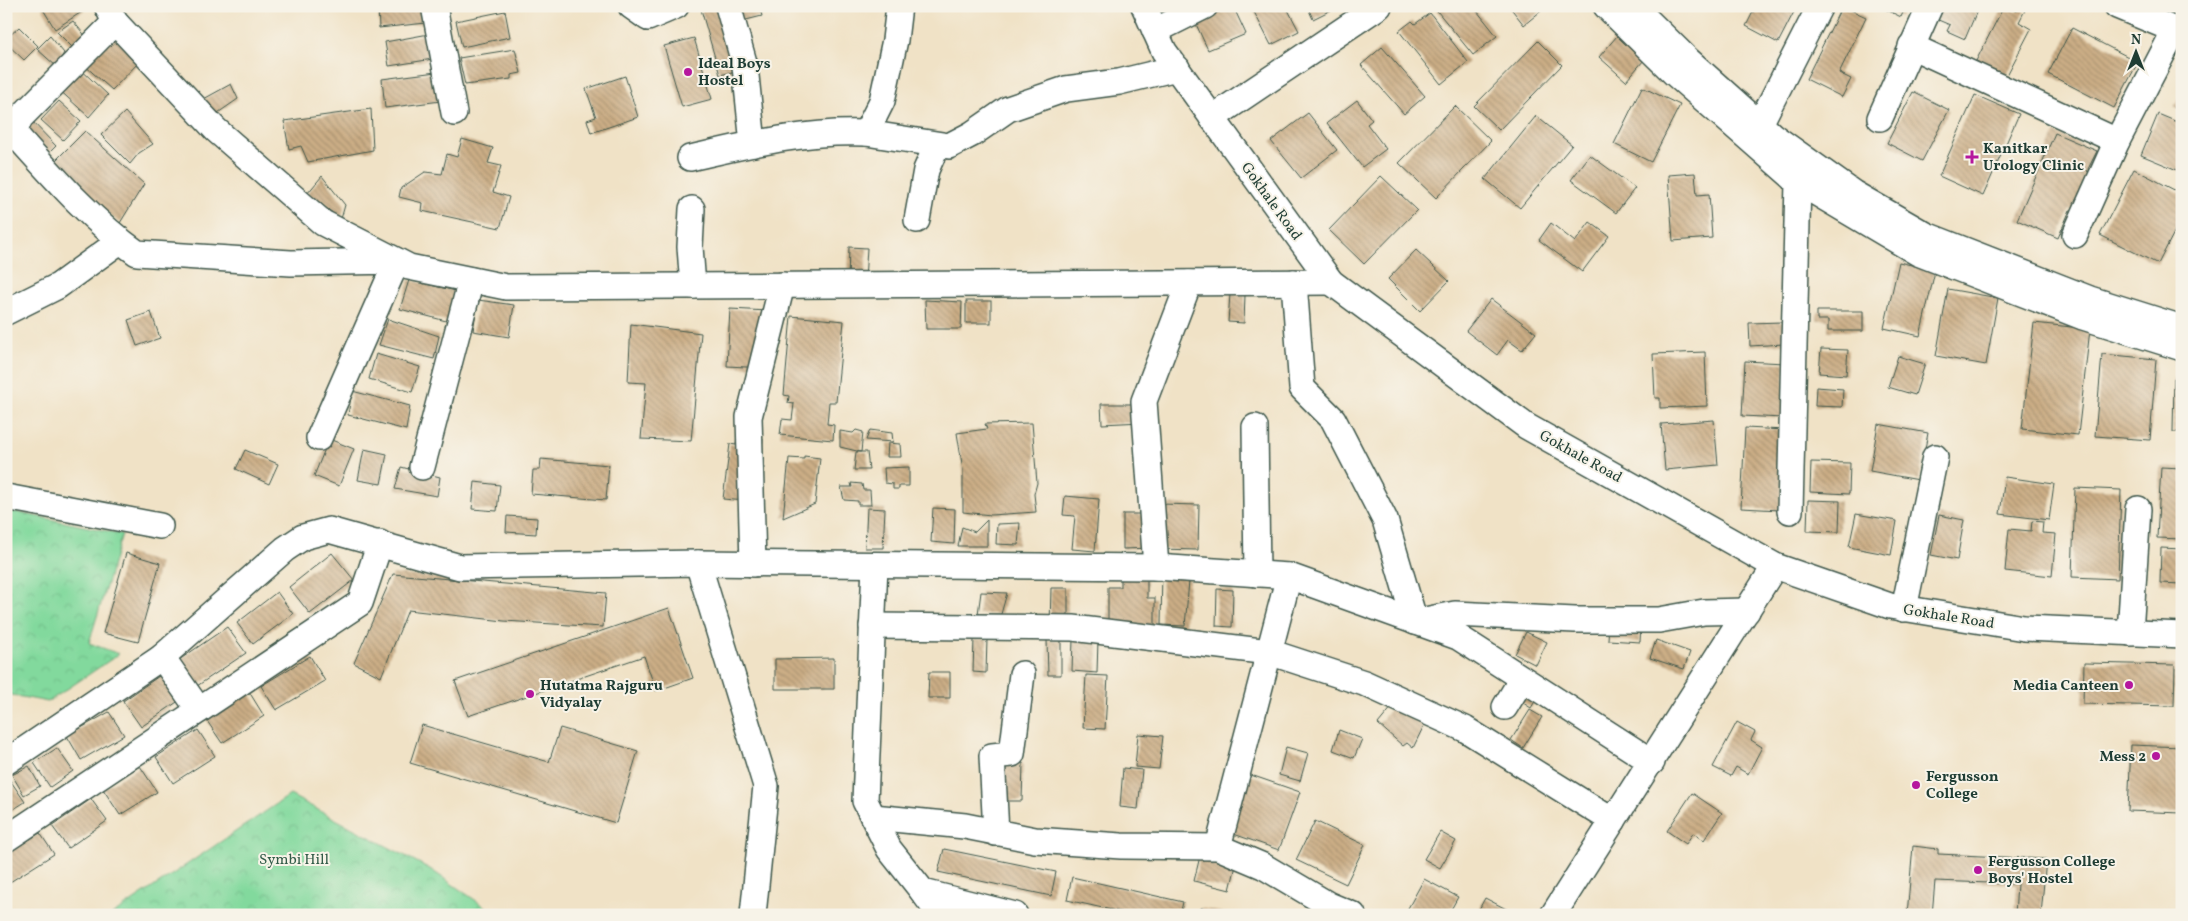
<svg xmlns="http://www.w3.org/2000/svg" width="2188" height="921" viewBox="0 0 2188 921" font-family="Vollkorn,serif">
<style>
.park{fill:url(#park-crowns);stroke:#508b68}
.building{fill:url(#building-back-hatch)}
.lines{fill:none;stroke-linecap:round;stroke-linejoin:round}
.minor-casing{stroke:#3e564a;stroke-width:28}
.minor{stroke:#fff;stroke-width:25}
.poi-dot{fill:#b5179e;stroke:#f7f3e8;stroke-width:2}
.labels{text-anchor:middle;stroke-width:4;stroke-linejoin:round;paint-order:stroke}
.poi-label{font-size:15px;font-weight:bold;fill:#1f3d34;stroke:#f7f3e8;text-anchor:start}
.street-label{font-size:15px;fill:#1f3d34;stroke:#f7f3e8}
.park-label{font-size:15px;fill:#335c49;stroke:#f7f3e8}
</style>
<defs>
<pattern id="park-crowns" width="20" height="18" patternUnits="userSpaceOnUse" patternTransform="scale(1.25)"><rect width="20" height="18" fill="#82d99d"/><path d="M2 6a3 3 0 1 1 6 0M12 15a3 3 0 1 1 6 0" fill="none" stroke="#70bb88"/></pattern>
<pattern id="building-back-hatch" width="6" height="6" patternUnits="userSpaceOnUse" patternTransform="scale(1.25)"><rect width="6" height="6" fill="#ccae86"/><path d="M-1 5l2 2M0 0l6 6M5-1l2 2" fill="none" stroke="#a58f6e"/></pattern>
</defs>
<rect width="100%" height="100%" fill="#f7f3e8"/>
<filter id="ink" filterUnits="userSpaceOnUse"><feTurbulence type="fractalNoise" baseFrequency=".02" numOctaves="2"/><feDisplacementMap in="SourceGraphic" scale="10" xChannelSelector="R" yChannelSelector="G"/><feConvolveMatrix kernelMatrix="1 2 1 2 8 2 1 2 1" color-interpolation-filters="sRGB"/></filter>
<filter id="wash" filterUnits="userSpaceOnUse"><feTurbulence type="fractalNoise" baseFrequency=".0096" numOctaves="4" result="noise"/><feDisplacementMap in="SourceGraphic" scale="20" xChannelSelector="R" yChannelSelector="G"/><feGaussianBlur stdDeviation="1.12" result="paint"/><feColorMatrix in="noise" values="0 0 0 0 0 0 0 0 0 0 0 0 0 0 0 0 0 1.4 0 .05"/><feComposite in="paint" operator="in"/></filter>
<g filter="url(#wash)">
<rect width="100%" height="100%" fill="#f0e2c6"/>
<g class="park">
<polygon points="6,510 122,534 89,643 119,654 48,702 6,694"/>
<polygon points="290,795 430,869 497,915 112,915"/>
</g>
<g id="blocks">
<g class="building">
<polygon points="41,6 91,6 55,29"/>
<polygon points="378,6 425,6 426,23 379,28"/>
<polygon points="700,6 721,6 740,70 720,75"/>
<polygon points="734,6 759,6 762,16 738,22"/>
<polygon points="1233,6 1246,34 1208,50 1195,22"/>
<polygon points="1251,6 1286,6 1299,31 1271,45"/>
<polygon points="1307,6 1339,6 1313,19"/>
<polygon points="1433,6 1473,6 1497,36 1473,55"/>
<polygon points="1509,6 1547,6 1524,25"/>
<polygon points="1756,6 1797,6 1778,43 1746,26"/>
<polygon points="1842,6 1866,17 1839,73 1851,79 1842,97 1806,79"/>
<polygon points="1879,6 1906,6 1901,17"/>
<polygon points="1941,6 1979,6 1965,39 1947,31 1950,25 1936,19"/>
<polygon points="2004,6 2017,11 2019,7 2025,10 2019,22 2031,29 2006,77 1976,61"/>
<polygon points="2157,6 2182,6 2182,18"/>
<polygon points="505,11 510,37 462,47 456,21"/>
<polygon points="1430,13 1468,62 1441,84 1399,31 1412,21 1415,24"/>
<polygon points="73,21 87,38 77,52 57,32"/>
<polygon points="19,27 38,46 24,60 6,43 6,39"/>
<polygon points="2072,28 2138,62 2114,108 2048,74"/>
<polygon points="112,33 141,60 112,90 83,64"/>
<polygon points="429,34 433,59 389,66 385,42"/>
<polygon points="50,36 64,53 56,66 37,49"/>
<polygon points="1617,36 1644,60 1626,81 1599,57"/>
<polygon points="694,38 712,99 682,107 664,46"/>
<polygon points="1538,41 1562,65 1499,130 1474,106"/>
<polygon points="1382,47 1425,96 1404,114 1361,65"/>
<polygon points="515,49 521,73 511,75 511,79 465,85 459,58"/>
<polygon points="76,65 108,95 89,117 56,87"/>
<polygon points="436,72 441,101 385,108 382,79"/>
<polygon points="625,76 638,117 591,133 587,120 596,117 586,89"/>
<polygon points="231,84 238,99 212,117 202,100"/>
<polygon points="1642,87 1680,105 1651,162 1614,144"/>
<polygon points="1913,92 1949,110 1922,161 1887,143"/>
<polygon points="2182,93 2182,111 2174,107"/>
<polygon points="1975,95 2019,114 1983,196 1939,176"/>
<polygon points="1357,100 1372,120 1367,124 1386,149 1362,167 1327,123"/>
<polygon points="59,101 81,121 63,140 41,120"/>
<polygon points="1455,106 1491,141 1436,198 1399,163"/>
<polygon points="371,109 373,150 308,162 301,146 289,149 284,121"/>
<polygon points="125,112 153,144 139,153 130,164 101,135"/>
<polygon points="1308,113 1337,150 1301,178 1271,141"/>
<polygon points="2158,114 2182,124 2182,172 2141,155"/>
<polygon points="1536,116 1572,145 1520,208 1485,179"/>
<polygon points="29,118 56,146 45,157 18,129"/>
<polygon points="85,131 144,184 120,223 50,166"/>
<polygon points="2055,133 2097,151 2087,171 2091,173 2074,211 2070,210 2058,238 2017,220"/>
<polygon points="462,139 493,148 488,163 501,166 493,192 509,197 500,228 422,211 423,203 399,197 401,188 425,172 442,174 447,154 457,157"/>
<polygon points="1590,155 1635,188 1616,213 1571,180"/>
<polygon points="2134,169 2182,194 2182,217 2158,264 2100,235"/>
<polygon points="1695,173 1697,195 1709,194 1712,238 1673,241 1668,175"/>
<polygon points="322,176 345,205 341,219 307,194"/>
<polygon points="1381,176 1417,210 1364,264 1329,230"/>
<polygon points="1590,222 1609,236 1582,272 1539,240 1551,223 1575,242"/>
<polygon points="849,247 867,248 865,280 848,281"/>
<polygon points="1416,250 1449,281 1420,311 1388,279"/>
<polygon points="1899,262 1935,271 1920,336 1884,328"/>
<polygon points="409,280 456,291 450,322 400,309"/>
<polygon points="1948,289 1998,298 1986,365 1936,356"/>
<polygon points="1230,294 1245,295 1244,323 1228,322"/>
<polygon points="1491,299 1536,333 1522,350 1508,340 1497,355 1466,331"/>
<polygon points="478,300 514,305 509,337 473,331"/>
<polygon points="925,300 962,302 961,329 926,329"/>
<rect x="966" y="301" width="25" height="22"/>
<polygon points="730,309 768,311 765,368 727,366"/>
<polygon points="1817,311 1863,311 1863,331 1828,331 1828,320 1817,320"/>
<polygon points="151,312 160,338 137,346 128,320"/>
<polygon points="791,316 844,321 836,402 829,402 827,424 834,425 833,440 780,435 782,419 792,420 794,404 788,403 789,396 784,395"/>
<polygon points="388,319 439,336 434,359 379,345"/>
<polygon points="1783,322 1784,344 1750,346 1749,323"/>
<polygon points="2034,323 2090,329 2078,435 2022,429"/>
<polygon points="631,324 701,333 691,441 641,439 646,383 628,382"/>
<polygon points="1821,349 1848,350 1846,375 1819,373"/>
<polygon points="1705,352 1707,406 1660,408 1660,398 1655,398 1653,354"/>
<polygon points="376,354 420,367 412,392 369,379"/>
<polygon points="2102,354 2156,359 2150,440 2095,436"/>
<polygon points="1898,356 1925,364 1915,395 1888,387"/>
<polygon points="1745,361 1785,363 1783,418 1742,416"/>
<polygon points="2174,378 2182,378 2182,432 2173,432"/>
<polygon points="1816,387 1843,389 1842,407 1815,406"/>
<polygon points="352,391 410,406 406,430 348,415"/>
<polygon points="1101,404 1140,404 1142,422 1102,424"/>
<polygon points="1714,420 1718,465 1665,470 1661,424"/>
<polygon points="1032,423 1037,483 1034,494 1036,512 991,515 963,512 963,470 957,433 987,429 985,424"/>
<polygon points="1878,424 1928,433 1919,480 1870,471"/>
<polygon points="1745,428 1785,430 1780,510 1741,508"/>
<polygon points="856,430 863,432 861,452 840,447 840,431 853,433"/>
<polygon points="870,430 892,433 893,442 866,440"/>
<polygon points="737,433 763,439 756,502 723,499 730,444 736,445"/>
<polygon points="329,439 354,449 339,486 314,476"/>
<polygon points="888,443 900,444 901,457 887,457"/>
<polygon points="364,449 387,454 381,484 358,480"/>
<polygon points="245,450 278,464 269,484 236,469"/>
<polygon points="856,452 867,452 869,470 854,470"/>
<polygon points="804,456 820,458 815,504 783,518 789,458 804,459"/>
<polygon points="541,459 609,465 606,500 531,494 533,470 540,470"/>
<polygon points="1811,462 1850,463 1849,494 1810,492"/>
<polygon points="401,467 440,477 437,496 395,489"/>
<polygon points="909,467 909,486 899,486 899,489 893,489 893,484 885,483 884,468"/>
<polygon points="2161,467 2182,468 2182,539 2157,538"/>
<polygon points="2005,477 2054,484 2049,520 2000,514"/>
<polygon points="475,482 500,485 497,511 472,509"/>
<polygon points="851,483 862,484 863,490 870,490 871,505 858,505 858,501 844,500 841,487 852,487"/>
<polygon points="2075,488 2121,490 2118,579 2072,577"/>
<polygon points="1065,496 1099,499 1095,551 1072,549 1075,516 1063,515"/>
<polygon points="1808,500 1840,501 1839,532 1807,531"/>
<polygon points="1160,504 1199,505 1198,550 1159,549"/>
<polygon points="867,508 885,509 883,548 865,548"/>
<polygon points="933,508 955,509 954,544 931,542"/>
<polygon points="1123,514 1150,514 1153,548 1123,549"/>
<polygon points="1856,514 1897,521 1891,555 1849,547"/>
<polygon points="1939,515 1964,520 1957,560 1931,555"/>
<polygon points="507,516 537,518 536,534 506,532"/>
<polygon points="987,520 987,546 958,546 962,527 975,532"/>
<polygon points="2032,521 2043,522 2042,533 2056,534 2052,576 2005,571 2009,529 2031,531"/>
<polygon points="1020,523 1018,545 996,544 997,524"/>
<polygon points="2161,548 2182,549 2182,584 2160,583"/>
<polygon points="126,553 160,563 138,642 103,633"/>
<polygon points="332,553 354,580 310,614 289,587"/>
<polygon points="1162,569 1190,570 1185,626 1161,625"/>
<polygon points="393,574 606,593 603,627 504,621 408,610 381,677 354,663"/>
<polygon points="1121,574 1147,574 1147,598 1155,598 1155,625 1108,625 1108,587 1121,587"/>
<polygon points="1051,588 1068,588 1068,626 1050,626"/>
<polygon points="1217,589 1233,590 1232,627 1216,626"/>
<polygon points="277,592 293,614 253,644 237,623"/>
<polygon points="981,592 1007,593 1001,614 978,614"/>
<polygon points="669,608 693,678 656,691 644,656 468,716 455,681"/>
<polygon points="1609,623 1641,624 1640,642 1608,640"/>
<polygon points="227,627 246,653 197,686 179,660"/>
<polygon points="1526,632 1547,642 1536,665 1515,654"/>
<polygon points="974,639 987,639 986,673 973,672"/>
<polygon points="1073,639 1098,640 1097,673 1072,671"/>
<polygon points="1047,640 1061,640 1061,675 1048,675"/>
<polygon points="1656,640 1690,652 1684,669 1650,658"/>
<polygon points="310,656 325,681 276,710 261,686"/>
<polygon points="834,658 834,689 775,689 775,659"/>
<polygon points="2084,663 2175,665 2174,706 2083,704"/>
<polygon points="929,672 950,672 950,698 928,698"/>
<polygon points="162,674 180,700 141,727 123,701"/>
<polygon points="1086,675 1108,676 1105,729 1083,728"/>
<polygon points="1526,684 1540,693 1531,708 1517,699"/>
<polygon points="248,690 264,716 222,743 205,718"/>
<polygon points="1397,701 1428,717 1413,748 1407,743 1403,746 1378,724"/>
<polygon points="1530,710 1542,717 1523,748 1511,740"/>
<polygon points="109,712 124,735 81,760 67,736"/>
<polygon points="1737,722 1755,732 1751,740 1762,747 1748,774 1736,767 1731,776 1713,767"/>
<polygon points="422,725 549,762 560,728 638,751 616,823 410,763"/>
<polygon points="198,730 215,756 173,783 156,757"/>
<polygon points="1339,730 1362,739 1354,758 1333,750"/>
<polygon points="1138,734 1163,736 1159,769 1135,767"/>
<polygon points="2131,745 2182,747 2182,813 2128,811"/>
<polygon points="1286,747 1308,753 1300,781 1279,775"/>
<polygon points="57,748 73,771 50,787 34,763"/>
<polygon points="1002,763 1023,763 1022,801 1002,801"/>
<polygon points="29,766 40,786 24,795 12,775"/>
<polygon points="140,766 157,792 120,815 103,789"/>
<polygon points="1123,768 1142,770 1138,809 1120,807"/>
<polygon points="1248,774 1300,792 1279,850 1228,832"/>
<polygon points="10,780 25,802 6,814 6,782"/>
<polygon points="1692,793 1722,813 1704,840 1693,833 1686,844 1667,831"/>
<polygon points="91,799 107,821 68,848 52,826"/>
<polygon points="1315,821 1365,845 1346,884 1296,860"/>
<polygon points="1440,832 1456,841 1440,868 1424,859"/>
<polygon points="40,833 54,854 10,882 6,876 6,854"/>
<polygon points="1913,846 1938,849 1938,854 2046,859 2041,915 2015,915 2017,884 1935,881 1932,915 1907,915"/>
<polygon points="1202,848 1238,857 1230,890 1194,881"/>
<polygon points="944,849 1056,872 1051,896 938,872"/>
<polygon points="1072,877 1183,902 1180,915 1134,915 1067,900"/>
<polygon points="1424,879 1458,897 1448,915 1411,915 1406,912"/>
<polygon points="1485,898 1508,910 1505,915 1476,915"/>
<polygon points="1201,908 1228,914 1228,915 1199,915"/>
</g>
</g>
</g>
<g filter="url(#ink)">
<use href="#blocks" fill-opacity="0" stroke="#3e564a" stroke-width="1"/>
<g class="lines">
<g class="minor-casing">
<g id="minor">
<polyline points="107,6 115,22 216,130 323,223 409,267 506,287 1331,282"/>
<polyline points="434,6 454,113"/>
<polyline points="631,6 648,18 676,6"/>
<polyline points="728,6 745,66 753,144"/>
<polyline points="1144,6 1164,51 1331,282 1526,426 1775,566 1890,606 2024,628 2182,635"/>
<polyline points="1606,6 1674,73 1798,182 1918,253 2083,317 2182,348"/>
<polyline points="1633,6 1687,59 1773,136 1853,193 1926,235 2090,299 2182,328"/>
<polyline points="2117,6 2182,33"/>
<polyline points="1155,31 1205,6"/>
<polyline points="1911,46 2117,141"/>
<polyline points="1212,118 1379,6"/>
<polyline points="1880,118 1930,6"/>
<path d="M6,124c40,44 83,95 131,129l154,10 106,-2 -78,177"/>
<polyline points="866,133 949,146 972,134 1008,109 1066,89 1119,82 1177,68"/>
<polyline points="1750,137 1760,124 1820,6"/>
<polyline points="6,140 14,133 20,118 115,22"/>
<path d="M690,158c58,-13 116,-28 176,-25l16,-32 13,-61 4,-34"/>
<polyline points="692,209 690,247 693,286"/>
<polyline points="917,220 926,170 937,145"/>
<polyline points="2075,235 2117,141 2175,30"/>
<polyline points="1294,282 1302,388 1333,419 1385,520 1415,622 1455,614 1575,620 1659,620 1704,612 1747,611"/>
<polyline points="6,312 58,286 120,241"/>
<polyline points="1255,427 1257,574"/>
<polyline points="422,467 471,280"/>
<polyline points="6,497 160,526"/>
<polyline points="1790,511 1798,182"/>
<polyline points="698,563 766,786 753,915"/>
<polyline points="753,564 749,417 782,285"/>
<polyline points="875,565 865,801 889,849 923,892"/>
<polyline points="1156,567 1144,401 1189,283"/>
<polyline points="1904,609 1935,457"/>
<polyline points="872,626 1073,628 1269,652 1364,683 1465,729 1613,821"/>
<polyline points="2130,633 2138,509"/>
<polyline points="162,657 199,710"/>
<polyline points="1505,707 1522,679"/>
<polyline points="6,762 162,657 285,549 303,537 329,530 460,567 698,563 1156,567 1289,576 1458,637 1652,762"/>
<polyline points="873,817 965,826 1035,840 1121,846 1218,847 1263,866 1329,905 1353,915"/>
<polyline points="996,833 992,756 1012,754 1022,674"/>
<polyline points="6,839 360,603 380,543"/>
<polyline points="1218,847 1289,576"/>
<polyline points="940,915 923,892 1015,915"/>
<polyline points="1553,915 1775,566"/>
</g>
</g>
<use href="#minor" class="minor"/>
</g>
</g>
<g class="poi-dot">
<circle cx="688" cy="72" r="5"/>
<path d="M1969.5 149.5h5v5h5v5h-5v5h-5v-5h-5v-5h5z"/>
<circle cx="2129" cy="685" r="5"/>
<circle cx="530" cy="694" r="5"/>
<circle cx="2156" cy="756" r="5"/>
<circle cx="1916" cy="785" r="5"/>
<circle cx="1978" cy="870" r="5"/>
</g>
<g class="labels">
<g class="poi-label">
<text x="698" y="68">Ideal Boys<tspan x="698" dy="17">Hostel</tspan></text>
<text x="1983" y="153">Kanitkar<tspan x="1983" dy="17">Urology Clinic</tspan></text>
<text x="540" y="690">Hutatma Rajguru<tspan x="540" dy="17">Vidyalay</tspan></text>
<text x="2119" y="690" text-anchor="end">Media Canteen</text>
<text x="2146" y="761" text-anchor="end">Mess 2</text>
<text x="1926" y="781">Fergusson<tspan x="1926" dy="17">College</tspan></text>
<text x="1988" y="866">Fergusson College<tspan x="1988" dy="17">Boys' Hostel</tspan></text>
</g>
<g class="street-label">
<text transform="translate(1272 201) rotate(54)" y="5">Gokhale Road</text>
<text transform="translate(1581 456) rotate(29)" y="5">Gokhale Road</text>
<text transform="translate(1949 616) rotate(9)" y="5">Gokhale Road</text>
</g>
<g class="park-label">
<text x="294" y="864">Symbi Hill</text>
</g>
</g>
<rect width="2188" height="921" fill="none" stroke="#f7f3e8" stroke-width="25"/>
<g transform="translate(2136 52)" stroke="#f7f3e8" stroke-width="4" paint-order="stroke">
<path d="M0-4L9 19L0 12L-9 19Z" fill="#1f3d34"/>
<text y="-8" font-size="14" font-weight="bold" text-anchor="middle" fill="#1f3d34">N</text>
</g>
</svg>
